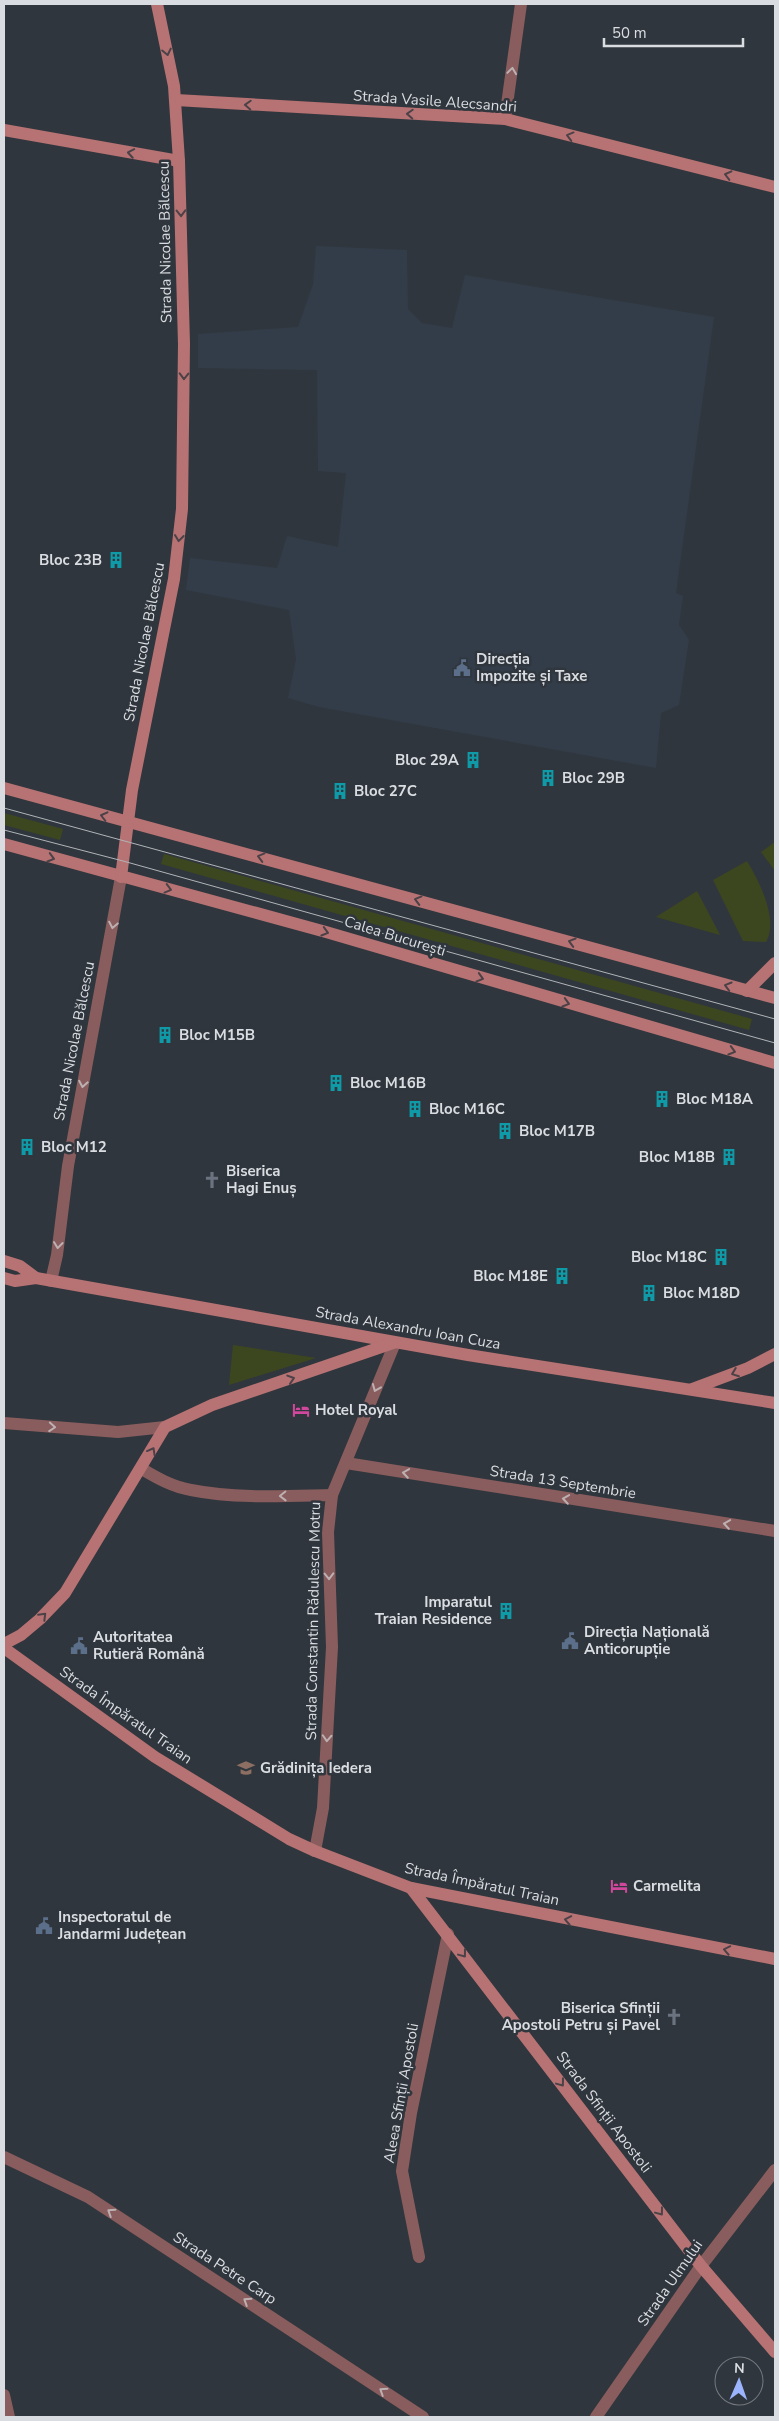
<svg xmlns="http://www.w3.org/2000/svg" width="779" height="2421" viewBox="0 0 779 2421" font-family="'Nunito Sans',sans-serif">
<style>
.built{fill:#333d4a}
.green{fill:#3d471f}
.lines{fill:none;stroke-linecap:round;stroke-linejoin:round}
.street{stroke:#895d5d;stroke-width:12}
.secondary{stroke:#b77273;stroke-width:12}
.tram{stroke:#b0b5ba;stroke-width:1}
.oneway{stroke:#4b4248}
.oneway2{stroke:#bdb0b3}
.labels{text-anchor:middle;stroke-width:5;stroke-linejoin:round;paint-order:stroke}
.street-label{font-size:15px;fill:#d9dde2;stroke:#30363d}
.poi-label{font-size:15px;font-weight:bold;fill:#d9dde2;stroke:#30363d;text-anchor:start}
</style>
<rect width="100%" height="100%" fill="#30363d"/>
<polygon class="built" points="316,246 407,250 408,309 422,323 452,328 465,275 714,317 676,593 683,596 679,625 689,640 679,705 661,713 656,768 319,707 288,698 296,659 289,610 186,590 190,558 277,568 287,536 338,547 346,473 318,471 317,370 198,368 198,334 298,327 313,284"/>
<g class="green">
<polygon points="4,813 63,829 60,840 4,825"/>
<polygon points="775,842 775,871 761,852"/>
<polygon points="164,854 752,1019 749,1030 161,864"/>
<path d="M747,861c12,20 32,59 19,81l-23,-1 -30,-61z"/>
<polygon points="697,891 720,935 656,917"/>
<polygon points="233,1345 316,1358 229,1385"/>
</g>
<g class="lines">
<g class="street">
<polyline points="505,119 521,4"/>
<polyline points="51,1281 57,1255 68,1166 121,877"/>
<polyline points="4,1423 118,1432 165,1427"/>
<polyline points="346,1463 775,1531"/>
<path d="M142,1469c15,9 31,18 49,21 45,9 95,6 141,5"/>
<polyline points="315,1851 323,1808 332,1647 328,1532 332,1495 395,1343"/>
<polyline points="4,2157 88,2197 423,2417"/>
<polyline points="419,2257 402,2171 411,2113 448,1934"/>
<polyline points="4,2395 9,2417"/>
<polyline points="596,2417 701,2266 775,2170"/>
</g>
<g class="secondary">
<polyline points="176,100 505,119 775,187"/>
<polyline points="4,130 179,161"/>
<polyline points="4,788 775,998"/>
<polyline points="4,844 326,932 775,1063"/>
<polyline points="121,877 132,790 174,579 182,509 184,344 179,161 174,86 157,4"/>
<polyline points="747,991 775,963"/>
<polyline points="4,1261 20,1266 36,1278"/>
<polyline points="4,1278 15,1281 36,1278 468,1355 775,1403"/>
<polyline points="692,1389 748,1368 775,1354"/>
<polyline points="4,1644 21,1635 40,1619 65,1593 165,1427 212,1405 393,1343"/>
<polyline points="4,1648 155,1757 289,1839 315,1851 411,1888 775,1959"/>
<polyline points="411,1888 701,2266 775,2352"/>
</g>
<g class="tram">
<polyline points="4,808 775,1019"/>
<polyline points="4,830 123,861 775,1043"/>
</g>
</g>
<defs><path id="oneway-chevron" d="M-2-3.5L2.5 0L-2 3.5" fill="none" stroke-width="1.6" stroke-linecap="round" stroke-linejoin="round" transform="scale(1.25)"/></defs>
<g class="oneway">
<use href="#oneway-chevron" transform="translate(167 52) rotate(78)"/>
<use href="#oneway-chevron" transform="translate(248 105) rotate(-177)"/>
<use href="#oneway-chevron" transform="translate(410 114) rotate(-177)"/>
<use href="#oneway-chevron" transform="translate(570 136) rotate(-165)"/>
<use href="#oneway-chevron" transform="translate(131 153) rotate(-170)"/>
<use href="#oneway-chevron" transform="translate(728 175) rotate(-166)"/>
<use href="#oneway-chevron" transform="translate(181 213) rotate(89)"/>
<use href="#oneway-chevron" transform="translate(184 376) rotate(91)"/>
<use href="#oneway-chevron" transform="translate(179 538) rotate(97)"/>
<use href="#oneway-chevron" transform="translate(104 816) rotate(-166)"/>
<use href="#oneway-chevron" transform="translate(261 857) rotate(-165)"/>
<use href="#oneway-chevron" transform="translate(51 858) rotate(16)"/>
<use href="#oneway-chevron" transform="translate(168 889) rotate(15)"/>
<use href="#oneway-chevron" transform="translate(418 900) rotate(-165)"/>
<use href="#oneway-chevron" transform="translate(325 932) rotate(16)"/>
<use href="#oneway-chevron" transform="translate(572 942) rotate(-164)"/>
<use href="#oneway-chevron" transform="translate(480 978) rotate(17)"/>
<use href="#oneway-chevron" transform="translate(728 986) rotate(-164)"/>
<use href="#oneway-chevron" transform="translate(566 1003) rotate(16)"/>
<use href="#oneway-chevron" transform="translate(732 1051) rotate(16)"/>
<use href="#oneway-chevron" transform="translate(735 1373) rotate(159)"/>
<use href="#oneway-chevron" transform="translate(291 1379) rotate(-18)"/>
<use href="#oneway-chevron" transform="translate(152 1451) rotate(-61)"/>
<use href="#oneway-chevron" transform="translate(43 1616) rotate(-45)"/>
<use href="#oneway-chevron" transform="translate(568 1920) rotate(-169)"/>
<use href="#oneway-chevron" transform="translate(727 1950) rotate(-169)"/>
<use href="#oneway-chevron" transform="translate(463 1954) rotate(53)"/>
<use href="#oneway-chevron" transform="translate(561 2083) rotate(53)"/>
<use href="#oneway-chevron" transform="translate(660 2212) rotate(53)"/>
</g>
<g class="oneway2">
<use href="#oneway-chevron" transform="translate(512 71) rotate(-82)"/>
<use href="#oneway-chevron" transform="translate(113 925) rotate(101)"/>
<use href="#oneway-chevron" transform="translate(83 1084) rotate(100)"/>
<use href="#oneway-chevron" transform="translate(58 1245) rotate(97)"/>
<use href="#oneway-chevron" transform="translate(376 1388) rotate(112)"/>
<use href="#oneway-chevron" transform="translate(52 1427) rotate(4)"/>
<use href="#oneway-chevron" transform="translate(406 1473) rotate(-171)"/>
<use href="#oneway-chevron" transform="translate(283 1496) rotate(179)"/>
<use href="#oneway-chevron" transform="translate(566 1499) rotate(-171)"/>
<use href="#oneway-chevron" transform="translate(727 1524) rotate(-171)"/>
<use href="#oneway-chevron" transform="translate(329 1576) rotate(89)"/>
<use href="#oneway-chevron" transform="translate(327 1738) rotate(93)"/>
<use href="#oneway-chevron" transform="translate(111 2212) rotate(-147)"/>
<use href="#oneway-chevron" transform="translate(247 2301) rotate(-147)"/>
<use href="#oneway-chevron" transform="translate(383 2391) rotate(-147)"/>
</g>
<defs>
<g id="building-bare" transform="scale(1.35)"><path d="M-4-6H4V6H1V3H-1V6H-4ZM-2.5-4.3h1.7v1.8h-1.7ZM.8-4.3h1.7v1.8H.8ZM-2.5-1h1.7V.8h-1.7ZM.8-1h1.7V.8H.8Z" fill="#0f9aa8" stroke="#30363d" stroke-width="2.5" paint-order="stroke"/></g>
<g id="civic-bare" transform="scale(1.35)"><path d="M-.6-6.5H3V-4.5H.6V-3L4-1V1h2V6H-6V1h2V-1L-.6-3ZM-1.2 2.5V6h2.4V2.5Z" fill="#5c6f8a" stroke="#30363d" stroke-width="2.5" paint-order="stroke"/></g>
<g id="church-bare" transform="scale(1.35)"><path d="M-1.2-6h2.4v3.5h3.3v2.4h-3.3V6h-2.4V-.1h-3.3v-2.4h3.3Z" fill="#6b7280" stroke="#30363d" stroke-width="2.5" paint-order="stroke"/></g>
<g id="hotel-bare" transform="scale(1.35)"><path d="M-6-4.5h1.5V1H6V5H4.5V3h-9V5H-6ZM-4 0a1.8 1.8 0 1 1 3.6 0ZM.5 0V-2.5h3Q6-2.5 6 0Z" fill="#d1479c" stroke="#30363d" stroke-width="2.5" paint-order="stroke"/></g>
<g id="school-bare" transform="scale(1.35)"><path d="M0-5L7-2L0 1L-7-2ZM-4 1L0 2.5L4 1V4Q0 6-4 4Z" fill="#8d6e63" stroke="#30363d" stroke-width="2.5" paint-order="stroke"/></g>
</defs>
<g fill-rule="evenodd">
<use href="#building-bare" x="116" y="560"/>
<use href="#civic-bare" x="462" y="668"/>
<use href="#building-bare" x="473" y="760"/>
<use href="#building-bare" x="548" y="778"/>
<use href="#building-bare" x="340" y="791"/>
<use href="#building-bare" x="165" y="1035"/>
<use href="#building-bare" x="336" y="1083"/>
<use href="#building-bare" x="662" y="1099"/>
<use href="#building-bare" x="415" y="1109"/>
<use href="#building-bare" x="505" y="1131"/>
<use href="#building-bare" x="27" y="1147"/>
<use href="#building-bare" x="729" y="1157"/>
<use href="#church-bare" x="212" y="1180"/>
<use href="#building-bare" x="721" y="1257"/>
<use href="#building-bare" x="562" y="1276"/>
<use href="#building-bare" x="649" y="1293"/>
<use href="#hotel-bare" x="301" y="1410"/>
<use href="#building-bare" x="506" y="1611"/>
<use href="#civic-bare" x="570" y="1641"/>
<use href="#civic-bare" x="79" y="1646"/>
<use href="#school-bare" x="246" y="1768"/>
<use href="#hotel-bare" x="619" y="1886"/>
<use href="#civic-bare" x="44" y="1926"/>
<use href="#church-bare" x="674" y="2017"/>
</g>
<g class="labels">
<g class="street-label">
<text transform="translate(435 101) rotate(4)" y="5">Strada Vasile Alecsandri</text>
<text transform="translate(165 242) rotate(-91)" y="5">Strada Nicolae Bălcescu</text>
<text transform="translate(144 642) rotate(-79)" y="5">Strada Nicolae Bălcescu</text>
<text transform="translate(395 936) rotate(17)" y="5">Calea București</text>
<text transform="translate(74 1041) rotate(-79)" y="5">Strada Nicolae Bălcescu</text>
<text transform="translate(408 1328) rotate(10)" y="5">Strada Alexandru Ioan Cuza</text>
<text transform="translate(563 1482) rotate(9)" y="5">Strada 13 Septembrie</text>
<text transform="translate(313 1621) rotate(-89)" y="5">Strada Constantin Rădulescu Motru</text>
<text transform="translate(126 1715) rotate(35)" y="5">Strada Împăratul Traian</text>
<text transform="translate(482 1884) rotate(12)" y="5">Strada Împăratul Traian</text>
<text transform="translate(401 2093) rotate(-80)" y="5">Aleea Sfinții Apostoli</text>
<text transform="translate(604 2112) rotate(53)" y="5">Strada Sfinții Apostoli</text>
<text transform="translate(225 2268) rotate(33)" y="5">Strada Petre Carp</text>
<text transform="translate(670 2283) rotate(-55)" y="5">Strada Ulmului</text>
</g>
<g class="poi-label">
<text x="102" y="565" text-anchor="end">Bloc 23B</text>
<text x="476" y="664">Direcția<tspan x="476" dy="17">Impozite și Taxe</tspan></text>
<text x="459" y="765" text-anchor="end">Bloc 29A</text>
<text x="562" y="783">Bloc 29B</text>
<text x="354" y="796">Bloc 27C</text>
<text x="179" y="1040">Bloc M15B</text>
<text x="350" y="1088">Bloc M16B</text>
<text x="676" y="1104">Bloc M18A</text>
<text x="429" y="1114">Bloc M16C</text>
<text x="519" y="1136">Bloc M17B</text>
<text x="41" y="1152">Bloc M12</text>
<text x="715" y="1162" text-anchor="end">Bloc M18B</text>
<text x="226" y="1176">Biserica<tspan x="226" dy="17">Hagi Enuș</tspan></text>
<text x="707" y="1262" text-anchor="end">Bloc M18C</text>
<text x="548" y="1281" text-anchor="end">Bloc M18E</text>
<text x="663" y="1298">Bloc M18D</text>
<text x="315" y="1415">Hotel Royal</text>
<text x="492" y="1607" text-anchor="end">Imparatul<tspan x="492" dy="17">Traian Residence</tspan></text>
<text x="584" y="1637">Direcția Națională<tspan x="584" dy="17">Anticorupție</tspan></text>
<text x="93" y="1642">Autoritatea<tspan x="93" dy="17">Rutieră Română</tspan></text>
<text x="260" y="1773">Grădinița Iedera</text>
<text x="633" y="1891">Carmelita</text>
<text x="58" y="1922">Inspectoratul de<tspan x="58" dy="17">Jandarmi Județean</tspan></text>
<text x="660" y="2013" text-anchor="end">Biserica Sfinții<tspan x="660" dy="17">Apostoli Petru și Pavel</tspan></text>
</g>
</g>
<rect width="779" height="2421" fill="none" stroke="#d9dde2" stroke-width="10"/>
<g transform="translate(739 2381) rotate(2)"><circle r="24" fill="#30363d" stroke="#74797f"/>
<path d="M0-4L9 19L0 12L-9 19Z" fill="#9cb4fd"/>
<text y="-8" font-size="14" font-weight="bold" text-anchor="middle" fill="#d9dde2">N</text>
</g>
<path d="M604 38v8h139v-8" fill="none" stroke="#d9dde2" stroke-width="2.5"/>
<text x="612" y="38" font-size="15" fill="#d9dde2" stroke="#30363d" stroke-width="4" paint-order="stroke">50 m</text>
</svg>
